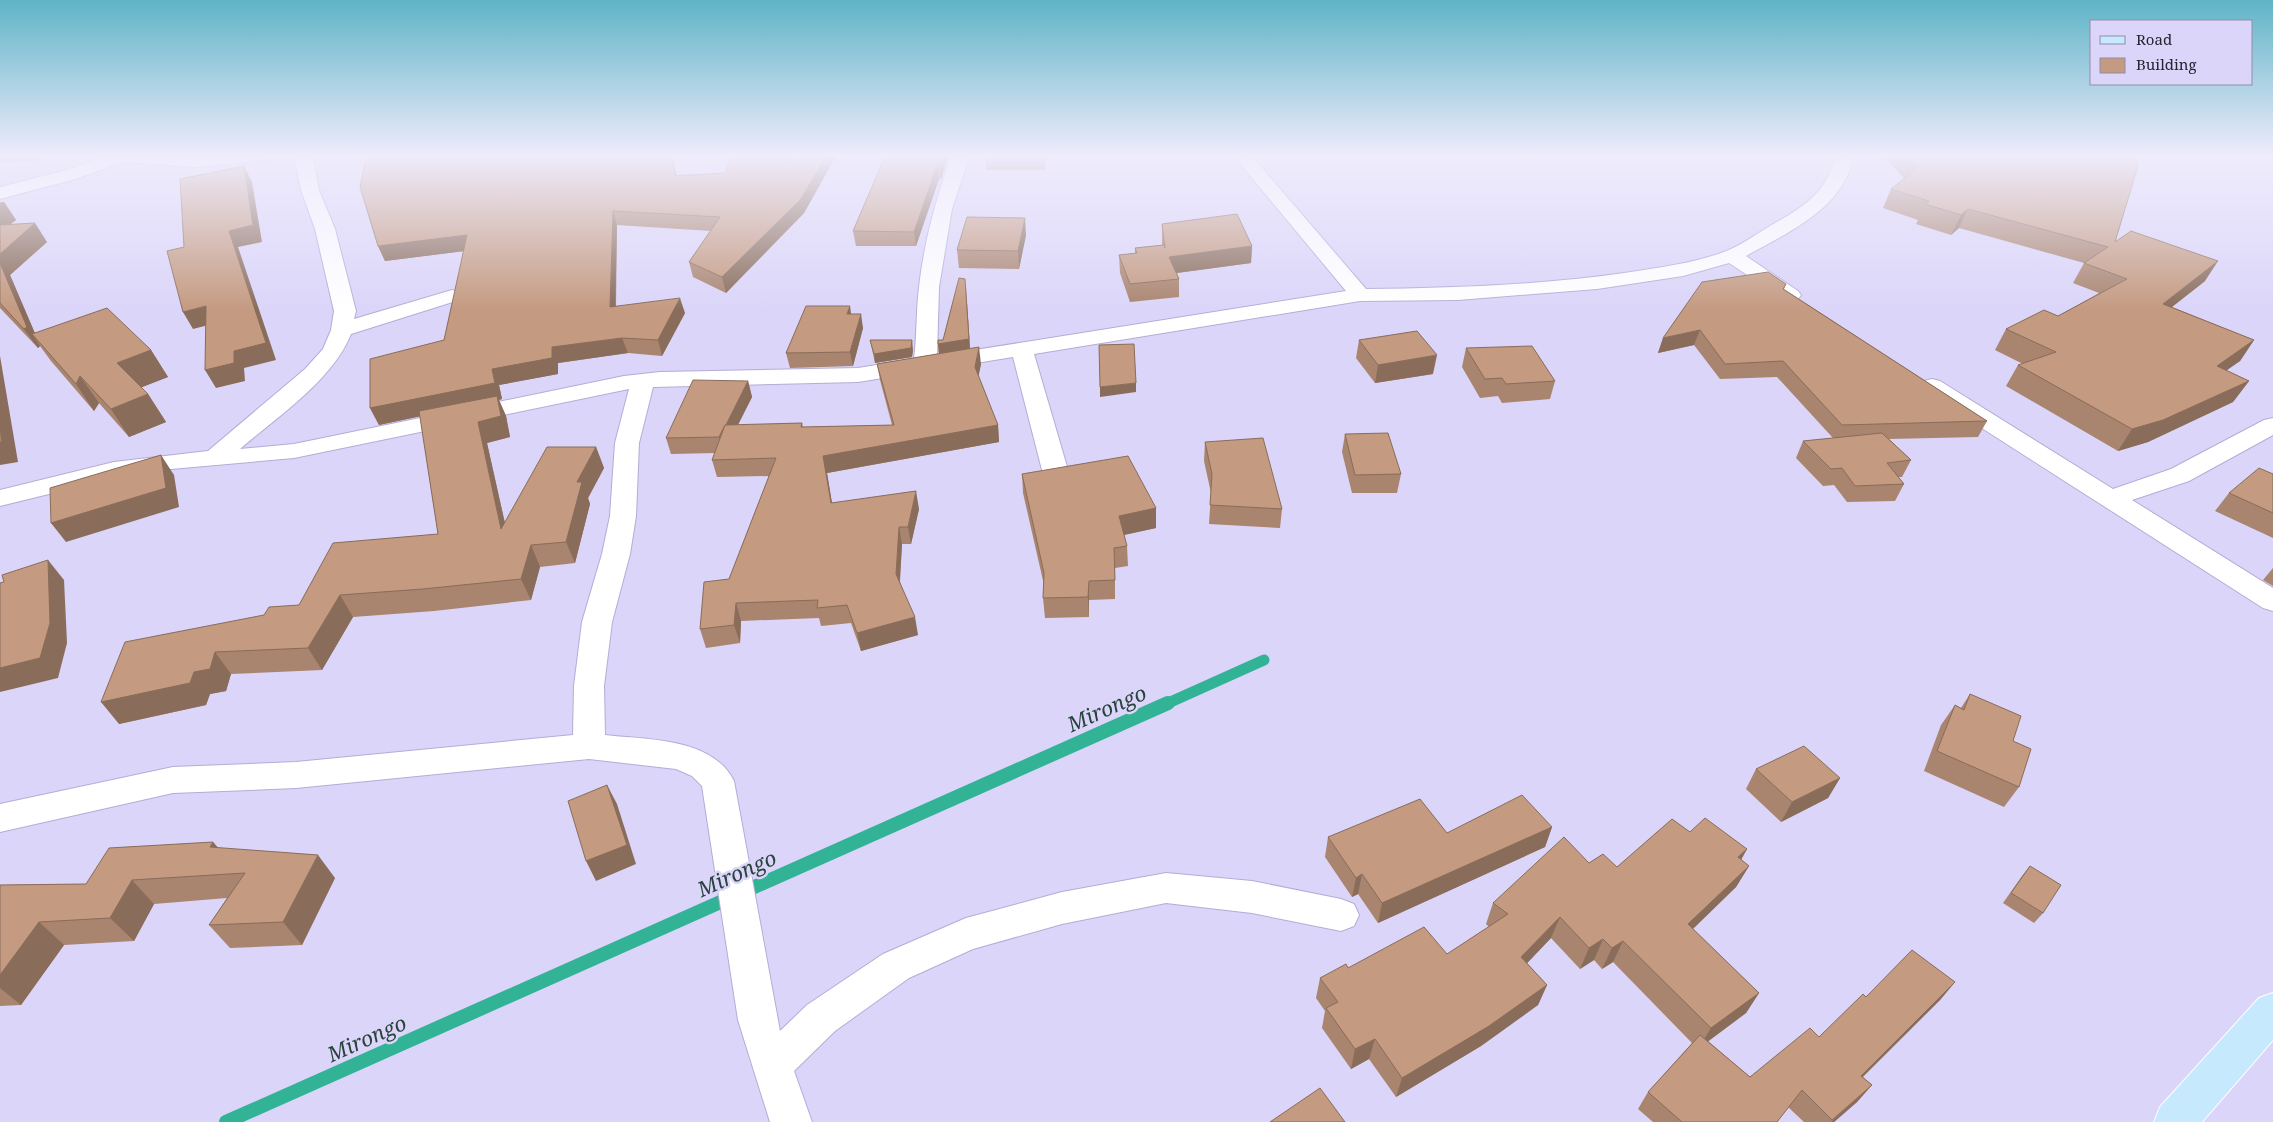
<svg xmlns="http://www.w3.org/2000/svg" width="2273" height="1122" viewBox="0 0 2273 1122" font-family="'Noto Serif',serif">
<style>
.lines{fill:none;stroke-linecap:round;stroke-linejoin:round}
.stream-far1{stroke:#32b395;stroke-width:11}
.stream{stroke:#32b395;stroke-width:14}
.minor-casing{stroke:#b4acd7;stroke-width:2}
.major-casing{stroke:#fff;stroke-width:2}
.minor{fill:#fff;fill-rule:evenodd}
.major{fill:#c7e9fd;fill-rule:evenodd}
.wall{fill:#a9846e}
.shaded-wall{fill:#896c5a}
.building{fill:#c49a80;stroke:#896c5a}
.labels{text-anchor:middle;stroke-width:5;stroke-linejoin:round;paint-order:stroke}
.near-water-label{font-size:21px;font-style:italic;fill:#28433b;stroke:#dbd5f9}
</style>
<rect width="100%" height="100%" fill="#dbd5f9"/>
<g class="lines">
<polyline class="stream-far1" points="1166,704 1264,660"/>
<polyline class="stream" points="226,1122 1168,703"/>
<g class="minor-casing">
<g id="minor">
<polygon points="112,154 195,157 225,154 284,154 281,158 275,159 195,167 126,162 116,164 79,178 0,199 0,187 67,170"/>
<path d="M294,154h18l7,36 16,39 21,82 -2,8 98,-29 7,2 3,4 -3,4 -108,34c-19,47 -73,82 -111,115l54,-5 330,-68 36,-4 198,-4 56,-9c3,-24 2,-48 5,-72 5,-46 18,-91 33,-133h18l-18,55 -13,78 -2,69 409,-65 -114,-137h18l116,135c88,-1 177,-4 265,-17 31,-5 63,-9 93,-20 16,-6 31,-17 46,-26 34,-19 57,-33 66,-72h18c-10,55 -64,77 -108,102l52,35 3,4 -3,4 -7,2 -7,-2 -55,-36 -46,13 -86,13 -139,11 -98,1 -326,53 34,116 -4,5 -9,3 -9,-3 -4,-5 -29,-113 -155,25 -205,5 -14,56 -3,73 -6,38 -18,68 -8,64 1,49c42,5 107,2 129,46l46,250 27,-26 76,-51 83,-36 96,-26 104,-19 86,8 89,18 13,5 5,11 -5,11 -13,5 -89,-18 -86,-10 -104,21 -89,25 -64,29 -74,53 -41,40 18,51h-42l-32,-102 -36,-234 -10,-10 -16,-7 -87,-10 -293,29 -123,5 -173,39v-28l173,-37 123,-5 277,-27 1,-49 8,-64 20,-68 8,-38 5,-73 14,-54 -335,69 -123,11 -57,9 -114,28v-16l114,-28 94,-11 97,-82 18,-20 8,-19 3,-19 -19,-82 -14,-39z"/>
<polygon points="1932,379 1940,381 2113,489 2171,469 2264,420 2273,418 2273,435 2189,481 2132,500 2273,588 2273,611 2263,608 1924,391 1920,386 1924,381"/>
</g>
</g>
<g class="major-casing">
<polygon id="major" points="2273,993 2273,1040 2202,1122 2154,1122 2160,1107 2259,998"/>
</g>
<use href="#minor" class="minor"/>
<use href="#major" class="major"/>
</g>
<g class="wall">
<polygon points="0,154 46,154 36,161 0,162"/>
<polygon points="795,154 788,161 794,161 802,154 837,154 804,213 726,293 693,277 689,262 711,231 617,225 616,306 685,313 662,356 628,353 558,363 558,374 499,385 502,399 499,400 506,416 510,437 487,443 505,523 596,447 604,468 588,498 590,504 575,563 540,567 531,600 434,611 353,617 322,670 231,674 226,691 210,694 206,705 119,724 264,615 299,605 438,534 420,416 379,425 370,408 444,340 464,251 385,261 378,246 676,175 725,173"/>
<polygon points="886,154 949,154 941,179 939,179 916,246 856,246 853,231"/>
<polygon points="1046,154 1045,170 986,170 986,162"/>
<polygon points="1886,154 2136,154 2115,242 2205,281 2172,307 2254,340 2240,361 2226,370 2249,381 2233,402 2148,442 2118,451 2006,386 2018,365 2023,364 1995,350 2006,329 2058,316 2099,293 2073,283 2084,263 1959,228 1951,235 1916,224 1918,220 1883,208 1891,189 1904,178 1884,157"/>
<polygon points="0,202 4,202 16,220 9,225 47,242 10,275 35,333 151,350 168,377 141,387 148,394 166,422 129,437 99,403 94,411 51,361 40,346 38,348 0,308"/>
<polygon points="1162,224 1252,246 1251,263 1177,273 1179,279 1179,297 1130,302 1120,273 1119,255 1135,254 1135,248 1162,245"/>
<polygon points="1026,235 1019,269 959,268 957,250"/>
<polygon points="1786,284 1784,289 1987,421 1978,437 1889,439 1911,460 1902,477 1898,477 1904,484 1895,501 1847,502 1834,485 1823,486 1796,458 1803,441 1833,438 1777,377 1720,379 1694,345 1658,353 1663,338"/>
<polygon points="966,288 970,349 981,364 978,376 998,425 999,442 827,473 832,503 919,509 911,544 902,544 900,582 918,635 861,651 851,623 821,626 819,618 741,621 740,643 706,648 700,629 729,579 769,476 717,477 712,460 715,453 671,454 666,438 748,381 752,397 738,425 802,423 803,427 892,425 880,380 877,364 939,354 938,344 943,340"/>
<polygon points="851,314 863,328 853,366 790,368 786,353"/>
<polygon points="870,340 913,350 912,357 875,363"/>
<polygon points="1359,340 1433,374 1375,383 1356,358"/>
<polygon points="1466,348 1555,381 1550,399 1502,403 1498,396 1480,398 1462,367"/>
<polygon points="1345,434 1401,474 1397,493 1352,493 1342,452"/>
<polygon points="1205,442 1282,509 1280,528 1209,524 1211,493 1204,461"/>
<polygon points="1022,474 1156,508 1156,528 1124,535 1127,546 1128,566 1115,568 1115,599 1089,600 1089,617 1045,618 1043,598 1044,585 1023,493"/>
<polygon points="2273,474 2273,538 2215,511 2229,493"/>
<polygon points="2273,568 2273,586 2263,580"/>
<polygon points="1970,694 2013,741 2019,787 2004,807 1924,771 1941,725 1955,705 1961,708"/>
<polygon points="1756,769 1840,778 1828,798 1781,822 1746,789"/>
<polygon points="1552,827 1545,847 1378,923 1358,894 1352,897 1325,857 1328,837 1447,833"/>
<polygon points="1690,832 1747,849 1741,860 1749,866 1736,887 1693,929 1759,993 1746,1013 1708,1041 1750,1077 1819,1037 1866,997 1955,982 1940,1000 1863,1077 1872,1085 1857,1102 1834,1122 1804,1122 1788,1107 1777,1122 1653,1122 1638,1109 1648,1092 1692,1043 1613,962 1602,969 1594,960 1580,969 1551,938 1527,963 1547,985 1538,1005 1481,1046 1396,1097 1369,1059 1351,1069 1322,1028 1325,1011 1316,998 1320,978 1348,968 1447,954 1489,927 1486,924 1493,903 1589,863 1617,867"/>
<polygon points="213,842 218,848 335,878 302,945 230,948 209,925 227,898 154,904 134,941 64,945 21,1005 0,1006 0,885 86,884"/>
<polygon points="2030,866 2043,913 2034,923 2003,903 2022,876"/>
</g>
<g class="shaded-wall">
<polygon points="32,154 46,154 36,161"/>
<polygon points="671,154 672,154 679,190 675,176"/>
<polygon points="778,154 795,154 780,169 777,155"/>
<polygon points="827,154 837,154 804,213 726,293 722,277"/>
<polygon points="944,154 949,154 941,179 940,165"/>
<polygon points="1045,154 1046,154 1045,170 1044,162"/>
<polygon points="937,165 939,179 916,246 914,232"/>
<polygon points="244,166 252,182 262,242 238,247 276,360 244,368 245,381 216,388 205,370 229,231"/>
<polygon points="4,202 16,220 0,232 0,204"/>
<polygon points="1968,209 1959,228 1951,235 1961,215"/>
<polygon points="613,211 617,225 615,322 610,307"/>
<polygon points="1025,218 1026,235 1019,269 1018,251"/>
<polygon points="35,223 47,242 10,275 38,341 32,334 40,346 38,348 24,329 0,263 0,254"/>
<polygon points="467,235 473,250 385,261 378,246"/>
<polygon points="1252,246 1251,263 1169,274 1169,257"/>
<polygon points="2218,261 2205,281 2150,324 2163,304"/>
<polygon points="966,288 970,349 939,354 938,344 969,339"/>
<polygon points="680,298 685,313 662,356 658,340"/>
<polygon points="206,306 216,323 193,329 183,312"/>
<polygon points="850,306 852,320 847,314"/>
<polygon points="861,314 863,328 853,366 850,352"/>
<polygon points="1700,330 1694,345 1658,353 1663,338"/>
<polygon points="622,338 628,353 558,363 558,374 499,385 502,399 499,400 506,416 510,437 487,443 511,551 501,529 478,422 498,400 379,425 370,408 552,347"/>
<polygon points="912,340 913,350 912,357 875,363 874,354"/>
<polygon points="2254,340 2240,361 2203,387 2217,366"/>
<polygon points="979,347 981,364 977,384 975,367"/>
<polygon points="151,350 168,377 135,390 117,363"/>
<polygon points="1437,355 1433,374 1375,383 1378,365"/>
<polygon points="0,356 18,462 0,465"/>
<polygon points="80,376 99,403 94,411 76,384"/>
<polygon points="748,381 752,397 724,452 719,437"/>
<polygon points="2249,381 2233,402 2148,442 2118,451 2132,429"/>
<polygon points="1136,383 1136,392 1100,397 1100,387"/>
<polygon points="148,394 166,422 129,437 111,409"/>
<polygon points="998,425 999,442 827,473 835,521 831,503 823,456"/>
<polygon points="596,447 604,468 588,498 590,504 575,563 566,542 577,482"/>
<polygon points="161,455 174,475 179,507 66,542 51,523"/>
<polygon points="916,491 919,509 911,544 908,527"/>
<polygon points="1156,508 1156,528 1119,536 1119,516"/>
<polygon points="899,527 902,544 899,592 896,574"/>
<polygon points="531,545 540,567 531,600 521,579"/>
<polygon points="48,560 64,580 67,643 58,678 0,692 0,668"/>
<polygon points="1089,581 1089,617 1088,597"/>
<polygon points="340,595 353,617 322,670 308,648"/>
<polygon points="736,603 741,621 740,643 734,625"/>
<polygon points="915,617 918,635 861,651 857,633"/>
<polygon points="215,652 231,674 226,691 210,694 206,705 119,724 101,702 194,672"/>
<polygon points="1840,778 1828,798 1781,822 1792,802"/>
<polygon points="607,785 617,804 636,864 596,881 586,861"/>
<polygon points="1552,827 1545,847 1378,923 1382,903"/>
<polygon points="213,842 233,865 210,847"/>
<polygon points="1747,849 1735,870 1738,857"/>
<polygon points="318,855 335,878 302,945 283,922"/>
<polygon points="1749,866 1736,887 1676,945 1688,924"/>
<polygon points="1362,874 1358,894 1352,897 1356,878"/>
<polygon points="132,880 154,904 134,941 110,918"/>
<polygon points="1560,917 1551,938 1513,978 1521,957"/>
<polygon points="39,922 64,945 21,1005 0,988 0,975"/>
<polygon points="1603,939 1594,960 1580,969 1589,948"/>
<polygon points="1623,941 1613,962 1602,969 1612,948"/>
<polygon points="1955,982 1940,1000 1847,1092 1861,1076"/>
<polygon points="1547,985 1538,1005 1481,1046 1396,1097 1402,1078"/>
<polygon points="1759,993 1746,1013 1698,1049 1711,1028"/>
<polygon points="1375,1039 1369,1059 1351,1069 1355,1049"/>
<polygon points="1872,1085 1857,1102 1834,1122 1831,1122"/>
</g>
<g class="building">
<polygon points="367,154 671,154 675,176 725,173 733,154 778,154 777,155 782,161 794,161 802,154 827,154 801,199 722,277 689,262 720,217 613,211 610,307 680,298 658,340 622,338 552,347 552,358 492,369 495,383 370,408 370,359 444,340 467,235 378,246 360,187"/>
<polygon points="886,154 944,154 940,165 937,165 914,232 853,231"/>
<polygon points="987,154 1045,154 1044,162 986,162"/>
<polygon points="1907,154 2136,154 2138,166 2115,242 2131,231 2218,261 2163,304 2254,340 2217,366 2249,381 2163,420 2132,429 2018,365 2056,352 2006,329 2044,310 2058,316 2127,279 2084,263 2108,247 1968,209 1961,215 1925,204 1929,201 1891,189 1919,167"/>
<polygon points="244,166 253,225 229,231 266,343 234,351 234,363 205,370 206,306 183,312 167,251 184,247 180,179"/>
<polygon points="1237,214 1252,246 1169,257 1179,279 1130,284 1119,255 1137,253 1135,248 1164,245 1165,248 1162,224"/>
<polygon points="967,217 1025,218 1018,251 957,250"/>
<polygon points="35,223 0,254 0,225"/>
<polygon points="0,263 27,327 24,329 0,303"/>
<polygon points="1768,272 1786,284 1783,289 1987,421 1842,425 1783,361 1725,364 1700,330 1663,338 1702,282"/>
<polygon points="959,278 965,279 969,339 938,344 938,340 943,340"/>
<polygon points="806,306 850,306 847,314 861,314 850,352 786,353"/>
<polygon points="107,308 151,350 117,363 148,394 111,409 80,376 76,384 32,334"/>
<polygon points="1417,331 1437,355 1378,365 1359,340"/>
<polygon points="870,340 912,340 911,348 874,354"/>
<polygon points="1134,344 1136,383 1100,387 1099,345"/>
<polygon points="1532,346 1555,381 1506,384 1502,378 1485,379 1466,348"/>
<polygon points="979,347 975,367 998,425 823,456 831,503 916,491 908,527 899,527 896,574 915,617 857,633 847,605 817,608 818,600 736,603 734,625 700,629 704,582 729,579 776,458 712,460 725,425 802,423 801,427 894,425 877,364"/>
<polygon points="693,380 748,381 726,425 725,425 719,437 666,438"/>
<polygon points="497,396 501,416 478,422 501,529 547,447 596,447 577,482 582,482 566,542 531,545 521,579 423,589 340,595 308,648 215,652 210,669 194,672 190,683 101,702 125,642 264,615 269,607 299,605 333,543 438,534 419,411"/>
<polygon points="0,427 2,442 0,442"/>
<polygon points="1388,433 1401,474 1355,475 1345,434"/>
<polygon points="1882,433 1911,460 1887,463 1904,484 1855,486 1842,468 1831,469 1803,441"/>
<polygon points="1263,438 1282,509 1210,505 1212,474 1205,442"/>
<polygon points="161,455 166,488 51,523 50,488"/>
<polygon points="1128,456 1156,508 1119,516 1127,546 1114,548 1115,580 1089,581 1088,597 1043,598 1044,573 1022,474"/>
<polygon points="2259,468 2273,474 2273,513 2229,493"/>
<polygon points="48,560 50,623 40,658 0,668 0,583 4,582 2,575"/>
<polygon points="1970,694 2021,716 2013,741 2031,749 2019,787 1937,751 1955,705 1964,710"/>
<polygon points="1804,746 1840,778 1792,802 1756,769"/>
<polygon points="607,785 627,845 586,861 568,801"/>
<polygon points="1522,795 1552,827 1382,903 1362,874 1356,878 1328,837 1420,799 1447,833"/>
<polygon points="1705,818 1747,849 1738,857 1749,866 1688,924 1759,993 1711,1028 1623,941 1612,948 1603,939 1589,948 1560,917 1521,957 1547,985 1489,1026 1402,1078 1375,1039 1355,1049 1326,1008 1338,1002 1320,978 1346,964 1348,968 1424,927 1447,954 1508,914 1493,903 1564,837 1589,863 1603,854 1617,867 1672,819 1690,832"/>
<polygon points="213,842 210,847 318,855 283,922 209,925 245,873 132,880 110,918 39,922 0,975 0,885 86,884 109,848"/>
<polygon points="2030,866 2061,885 2043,913 2011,893"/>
<polygon points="1912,950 1955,982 1861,1076 1872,1085 1832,1120 1802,1090 1777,1122 1682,1122 1648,1092 1700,1035 1750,1077 1810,1028 1819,1037 1863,994 1866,997"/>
<polygon points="1320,1088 1345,1122 1270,1122"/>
</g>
<linearGradient id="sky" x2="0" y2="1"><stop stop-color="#5fb4c7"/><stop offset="0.5" stop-color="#efecfc"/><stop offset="1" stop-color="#efecfc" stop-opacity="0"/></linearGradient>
<rect width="2273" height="311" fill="url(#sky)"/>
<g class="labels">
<g class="near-water-label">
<text transform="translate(1107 709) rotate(-24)" y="7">Mirongo</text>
<text transform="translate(737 874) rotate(-24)" y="7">Mirongo</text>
<text transform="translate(367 1039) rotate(-24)" y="7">Mirongo</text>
</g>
</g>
<rect x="2090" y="20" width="162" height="65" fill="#dbd5f9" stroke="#928da9"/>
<rect x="2100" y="36" width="25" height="8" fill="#c7e9fd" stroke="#928da9"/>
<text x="2136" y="45" font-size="15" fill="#252232">Road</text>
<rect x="2100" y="58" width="25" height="15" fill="#c49a80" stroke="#928da9"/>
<text x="2136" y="70" font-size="15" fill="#252232">Building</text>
</svg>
